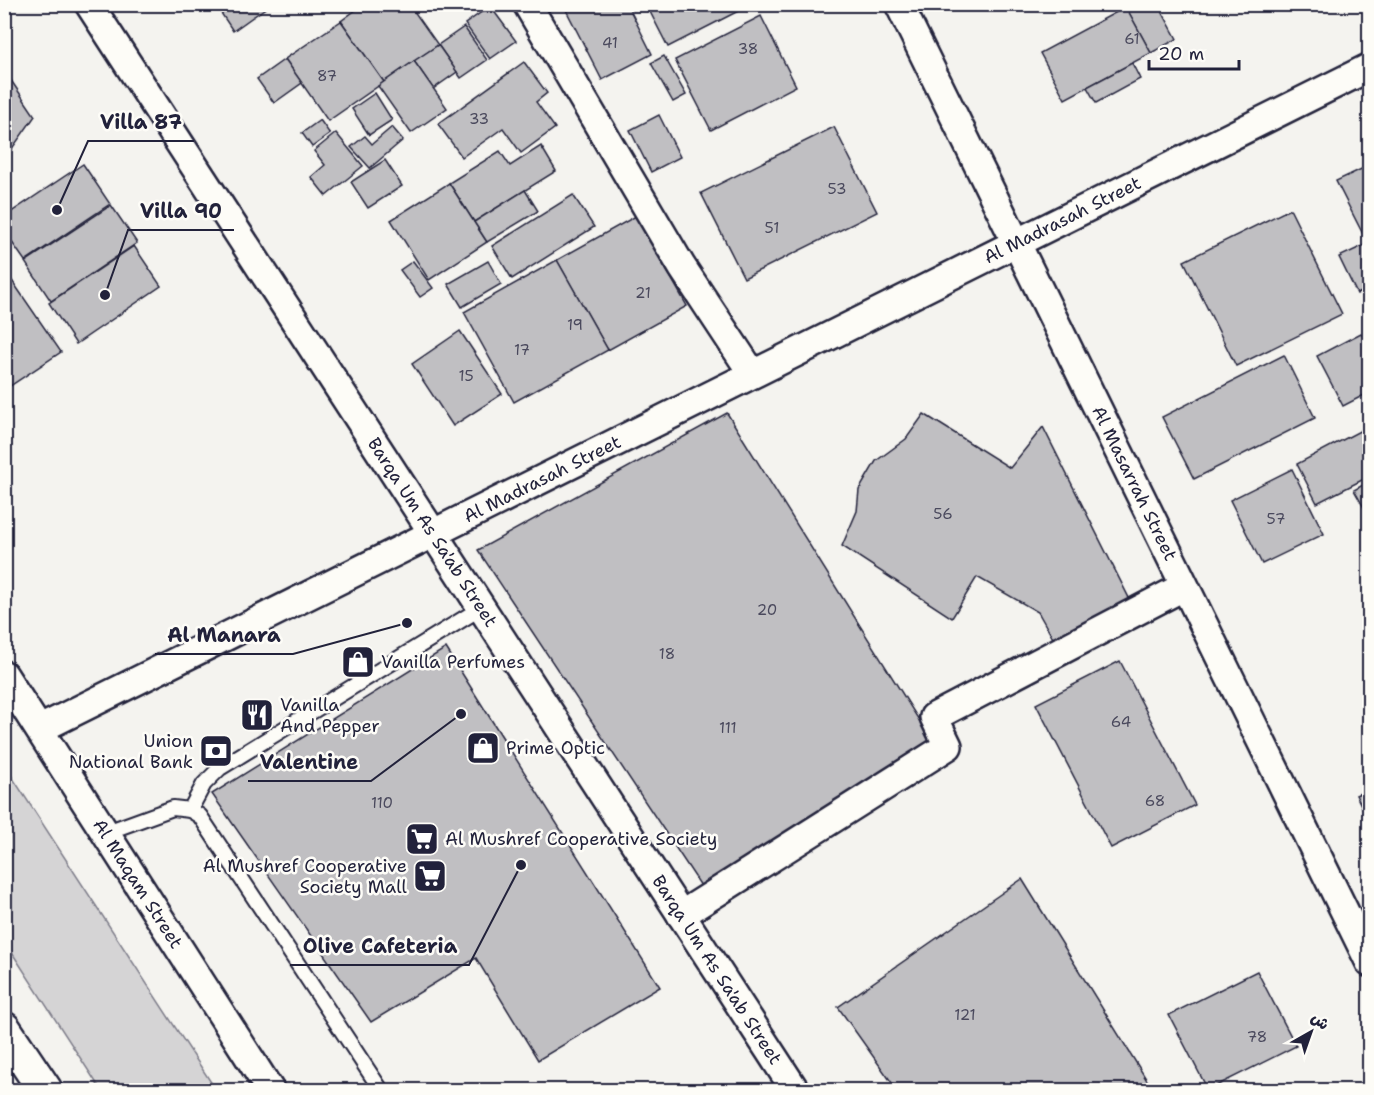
<svg xmlns="http://www.w3.org/2000/svg" width="1374" height="1095" viewBox="0 0 1374 1095" font-family="'Shantell Sans','Playpen Sans Arabic',sans-serif">
<style>
.green{fill:#d5d4d5;stroke:#7c7b88;stroke-width:1.5}
.building{fill:#c0bfc2;stroke:#22223b;stroke-width:1.5}
.lines{fill:none;stroke-linecap:round;stroke-linejoin:round}
.lane-casing{stroke:#22223b;stroke-width:18}
.street-casing{stroke:#22223b;stroke-width:32}
.highway-casing{stroke:#22223b;stroke-width:38}
.lane{stroke:#fdfcf7;stroke-width:14}
.street{stroke:#fdfcf7;stroke-width:27}
.highway{stroke:#fdfcf7;stroke-width:33}
.labels{text-anchor:middle;stroke-width:5;stroke-linejoin:round;paint-order:stroke}
.number-label{font-size:15px;fill:#4a495d}
.street-label{font-size:18px;fill:#22223b;stroke:#fdfcf7}
.poi-label{font-size:18px;fill:#22223b;stroke:#fdfcf7;text-anchor:start}
.leader{fill:none;stroke:#22223b;stroke-width:2}
.callout-dot{fill:#22223b;stroke:#fdfcf7;stroke-width:2}
.callout-label{font-size:20px;text-anchor:middle;font-weight:bold;fill:#22223b;stroke:#fdfcf7;stroke-width:5;stroke-linejoin:round;paint-order:stroke}
</style>
<rect width="100%" height="100%" fill="#f4f3ef"/>
<filter id="ink" filterUnits="userSpaceOnUse"><feTurbulence type="fractalNoise" baseFrequency=".0167" numOctaves="2"/><feDisplacementMap in="SourceGraphic" scale="12" xChannelSelector="R" yChannelSelector="G"/><feConvolveMatrix kernelMatrix="1 2 1 2 8 2 1 2 1" color-interpolation-filters="sRGB"/></filter>
<g filter="url(#ink)">
<polygon class="green" points="4,766 5,766 216,1090 101,1090 5,942"/>
<g class="building">
<polygon points="215,4 271,4 233,31"/>
<polygon points="364,4 409,4 438,45 384,82 341,21"/>
<polygon points="563,4 627,4 652,54 602,80"/>
<polygon points="646,4 752,4 668,47"/>
<polygon points="1130,4 1158,4 1177,39 1151,53 1126,7"/>
<polygon points="490,6 516,41 490,59 465,24"/>
<polygon points="1126,7 1151,53 1065,99 1040,53"/>
<polygon points="761,16 796,86 711,130 675,60"/>
<polygon points="341,21 384,82 328,121 285,59"/>
<polygon points="464,27 487,60 461,78 438,45"/>
<polygon points="438,45 457,72 433,89 414,61"/>
<polygon points="664,56 686,95 673,102 651,63"/>
<polygon points="285,59 302,83 274,103 257,79"/>
<polygon points="414,61 447,108 411,133 378,86"/>
<polygon points="524,62 547,93 536,102 555,128 521,153 503,128 462,157 438,124"/>
<polygon points="1132,63 1140,79 1096,103 1087,87"/>
<polygon points="4,70 35,116 4,160"/>
<polygon points="375,93 392,120 369,135 352,109"/>
<polygon points="659,115 680,157 651,172 630,130"/>
<polygon points="320,120 330,134 312,147 302,133"/>
<polygon points="392,127 403,140 370,168 351,147 365,136 372,144"/>
<polygon points="834,127 877,212 744,278 701,193"/>
<polygon points="336,133 363,166 326,196 311,177 325,165 314,151"/>
<polygon points="541,146 556,171 474,222 449,183 500,151 510,166"/>
<polygon points="385,160 402,186 368,208 351,182"/>
<polygon points="83,164 110,204 25,261 4,231 4,217"/>
<polygon points="1370,165 1370,248 1336,181"/>
<polygon points="449,183 487,242 429,280 391,220"/>
<polygon points="525,190 538,211 487,242 474,222"/>
<polygon points="573,195 594,227 512,279 492,246"/>
<polygon points="111,205 137,243 51,301 25,262"/>
<polygon points="1290,209 1342,314 1236,366 1184,261"/>
<polygon points="636,216 687,306 608,350 557,260"/>
<polygon points="1367,244 1370,288 1357,294 1339,257"/>
<polygon points="134,246 161,286 76,344 49,303"/>
<polygon points="557,260 608,350 514,402 464,312"/>
<polygon points="413,261 433,288 420,297 400,270"/>
<polygon points="488,261 501,284 462,307 448,284"/>
<polygon points="4,269 61,352 4,390"/>
<polygon points="460,331 502,394 453,426 412,364"/>
<polygon points="1361,333 1370,350 1370,392 1343,406 1317,356"/>
<polygon points="1284,355 1315,418 1194,479 1162,417"/>
<polygon points="727,413 937,749 705,892 478,550"/>
<polygon points="924,414 1010,468 1043,427 1131,602 1054,640 1038,612 977,577 952,618 842,546 857,511 859,490 876,461 906,439"/>
<polygon points="1369,426 1370,476 1317,503 1297,464"/>
<polygon points="1292,469 1324,534 1262,564 1230,500"/>
<polygon points="1370,481 1370,518 1354,490"/>
<polygon points="446,648 660,987 538,1060 476,958 371,1022 212,794"/>
<polygon points="1120,661 1195,805 1111,848 1036,704"/>
<polygon points="1370,789 1370,824 1356,795"/>
<polygon points="1022,879 1153,1090 897,1090 838,1007"/>
<polygon points="1257,971 1296,1046 1208,1090 1169,1015"/>
</g>
<g class="lines">
<g class="lane-casing">
<g id="lane">
<polyline points="190,810 204,784 220,768 481,608"/>
<polyline points="107,832 173,808 190,810 200,816 381,1090"/>
</g>
</g>
<g class="street-casing">
<g id="street">
<path id="s1" d="M89,4l706,1086"/>
<polyline points="527,4 682,267 752,373"/>
<path id="s2" d="M899,4l471,959"/>
<path id="s3" d="M4,675l266,415"/>
<path id="s4" d="M40,729l1330,-662"/>
<polyline points="681,915 948,746 934,717 1183,587"/>
</g>
</g>
<g class="highway-casing">
<polyline id="highway" points="4,1029 45,1090"/>
</g>
<use href="#lane" class="lane"/>
<use href="#street" class="street"/>
<use href="#highway" class="highway"/>
</g>
</g>
<defs>
<g id="shop-square" transform="scale(1.725)"><rect x="-9" y="-9" width="18" height="18" rx="4" fill="#22223b" stroke="#fdfcf7"/><path d="M-5-2.5h2.3a2.7 3.5 0 0 1 5.4 0H5L5.5 6h-11ZM-1.5-2.5h3a1.5 2.3 0 0 0-3 0Z" fill="#fff"/></g>
<g id="restaurant-square" transform="scale(1.725)"><rect x="-9" y="-9" width="18" height="18" rx="4" fill="#22223b" stroke="#fdfcf7"/><path d="M-5-6h1v4h1v-4h1v4h1v-4h1v5L-1.5 .5V6h-2V.5L-5-1ZM5-6V6H3V1.5H1.5Q1.5-4 5-6Z" fill="#fff"/></g>
<g id="bank-square" transform="scale(1.725)"><rect x="-9" y="-9" width="18" height="18" rx="4" fill="#22223b" stroke="#fdfcf7"/><path d="M-6-4H6V4H-6ZM0-2.3a2.3 2.3 0 1 0 0 4.6a2.3 2.3 0 1 0 0-4.6Z" fill="#fff"/></g>
<g id="supermarket-square" transform="scale(1.725)"><rect x="-9" y="-9" width="18" height="18" rx="4" fill="#22223b" stroke="#fdfcf7"/><path d="M-6-5.5h2.5l.6 2H6L4.5 2H-2.5L-4.4-4H-6ZM-1.5 3.2a1.3 1.3 0 1 0 .1 0ZM3 3.2a1.3 1.3 0 1 0 .1 0Z" fill="#fff"/></g>
</defs>
<g fill-rule="evenodd">
<use href="#shop-square" x="358" y="662"/>
<use href="#restaurant-square" x="257" y="715"/>
<use href="#shop-square" x="483" y="748"/>
<use href="#bank-square" x="216" y="751"/>
<use href="#supermarket-square" x="422" y="839"/>
<use href="#supermarket-square" x="430" y="876"/>
</g>
<g class="labels">
<g class="number-label">
<text x="1132" y="44">61</text>
<text x="610" y="48">41</text>
<text x="748" y="54">38</text>
<text x="327" y="81">87</text>
<text x="479" y="124">33</text>
<text x="837" y="194">53</text>
<text x="772" y="233">51</text>
<text x="643" y="298">21</text>
<text x="575" y="330">19</text>
<text x="522" y="355">17</text>
<text x="466" y="381">15</text>
<text x="943" y="519">56</text>
<text x="1276" y="524">57</text>
<text x="767" y="615">20</text>
<text x="667" y="659">18</text>
<text x="1121" y="727">64</text>
<text x="728" y="733">111</text>
<text x="1155" y="806">68</text>
<text x="382" y="808">110</text>
<text x="965" y="1020">121</text>
<text x="1257" y="1042">78</text>
</g>
<g class="street-label">
<text dy="6" stroke="none"><textPath href="#s4" startOffset="1142">Al Madrasah Street</textPath></text>
<text dy="6" stroke="none"><textPath href="#s4" startOffset="561">Al Madrasah Street</textPath></text>
<text dy="6" stroke="none"><textPath href="#s2" startOffset="534">Al Masarrah Street</textPath></text>
<text dy="6" stroke="none"><textPath href="#s1" startOffset="630">Barqa Um As Sa'ab Street</textPath></text>
<text dy="6" stroke="none"><textPath href="#s3" startOffset="248">Al Maqam Street</textPath></text>
<text dy="6" stroke="none"><textPath href="#s1" startOffset="1152">Barqa Um As Sa'ab Street</textPath></text>
</g>
<g class="poi-label">
<text x="381" y="668">Vanilla Perfumes</text>
<text x="280" y="711">Vanilla<tspan x="280" dy="21">And Pepper</tspan></text>
<text x="193" y="747" text-anchor="end">Union<tspan x="193" dy="21">National Bank</tspan></text>
<text x="506" y="754">Prime Optic</text>
<text x="445" y="845">Al Mushref Cooperative Society</text>
<text x="407" y="872" text-anchor="end">Al Mushref Cooperative<tspan x="407" dy="21">Society Mall</tspan></text>
</g>
</g>
<path class="leader" d="M57 210L88 141H194M105 295L128 230H234M407 623L293 654H155M461 714L371 781H248M521 865L469 965H290"/>
<g class="callout-dot">
<circle cx="57" cy="210" r="6"/>
<circle cx="105" cy="295" r="6"/>
<circle cx="407" cy="623" r="6"/>
<circle cx="461" cy="714" r="6"/>
<circle cx="521" cy="865" r="6"/>
</g>
<g class="callout-label">
<text x="141" y="129">Villa 87</text>
<text x="181" y="218">Villa 90</text>
<text x="224" y="642">Al Manara</text>
<text x="309" y="769">Valentine</text>
<text x="380" y="953">Olive Cafeteria</text>
</g>
<rect width="1374" height="1095" fill="none" stroke="#fdfcf7" stroke-width="24"/>
<rect x="12" y="12" width="1350" height="1071" fill="none" stroke="#22223b" stroke-width="2" filter="url(#ink)"/>
<g transform="translate(1311 1032) rotate(40)" stroke="#fdfcf7" stroke-width="4.5" paint-order="stroke">
<path d="M0-4.5L10 22L0 15L-10 22Z" fill="#22223b"/>
<text y="-9" font-size="16" font-weight="bold" text-anchor="middle" fill="#22223b">ش</text>
</g>
<path d="M1149 60v9h90v-9" fill="none" stroke="#22223b" stroke-width="3"/>
<text x="1158" y="60" font-size="18" fill="#22223b" stroke="#fdfcf7" stroke-width="4.5" paint-order="stroke">20 m</text>
</svg>
